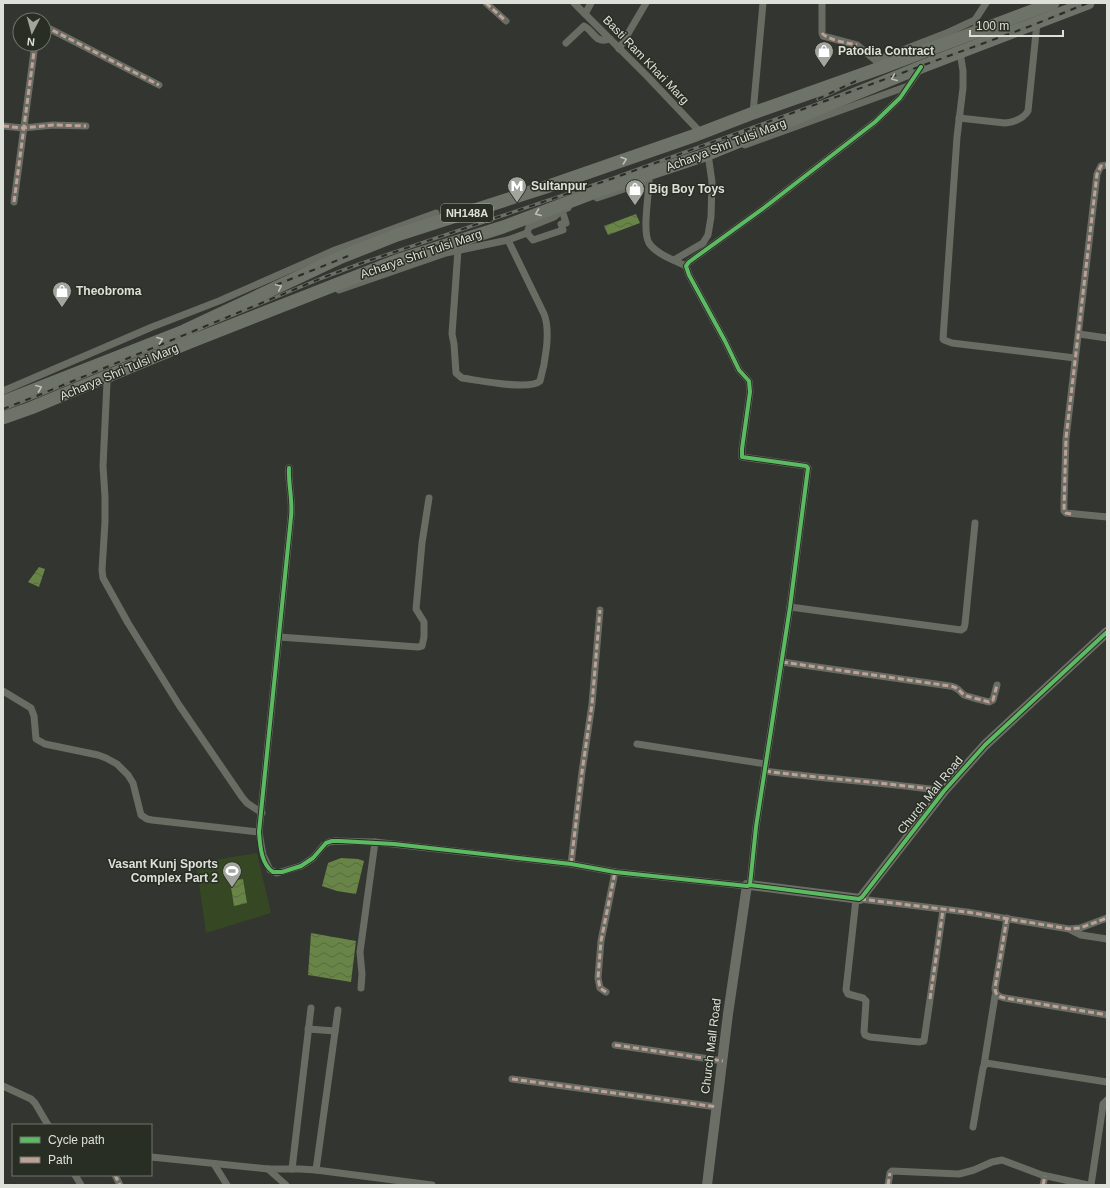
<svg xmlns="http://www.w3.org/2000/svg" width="1110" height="1188" viewBox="0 0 1110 1188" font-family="Arial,sans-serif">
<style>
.pitch{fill:#364723}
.water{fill:url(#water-waves)}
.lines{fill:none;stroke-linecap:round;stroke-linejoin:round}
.street{stroke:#686c63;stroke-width:7}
.secondary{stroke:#6a6e65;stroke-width:10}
.highway{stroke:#6e736a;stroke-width:13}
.rail-casing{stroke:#6b6f68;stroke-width:3.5}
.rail{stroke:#292e24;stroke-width:2;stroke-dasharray:6;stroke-linecap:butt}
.quiet{stroke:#bda197;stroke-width:3;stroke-dasharray:6 3;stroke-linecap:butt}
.cycleway-casing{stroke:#292e24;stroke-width:6}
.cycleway{stroke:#5cba63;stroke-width:4}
.oneway{stroke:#bcbfb8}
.labels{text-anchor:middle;stroke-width:3;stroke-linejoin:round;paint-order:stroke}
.shield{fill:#292e24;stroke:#a7aba3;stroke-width:1}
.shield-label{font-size:11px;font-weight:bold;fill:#dde0d9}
.poi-label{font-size:12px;font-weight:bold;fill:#dde0d9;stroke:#292e24;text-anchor:start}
.street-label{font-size:12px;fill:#dde0d9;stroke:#292e24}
</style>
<defs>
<pattern id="water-waves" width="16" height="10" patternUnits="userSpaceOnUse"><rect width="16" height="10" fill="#688446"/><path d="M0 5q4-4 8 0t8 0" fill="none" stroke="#596a44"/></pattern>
</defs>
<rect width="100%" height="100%" fill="#333530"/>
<polygon class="pitch" points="257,853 271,913 206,933 196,863"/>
<g class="water">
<polygon points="636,214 640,223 608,235 604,226"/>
<polygon points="39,567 45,569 39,587 28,582"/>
<polygon points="341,858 358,859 364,861 356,894 337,891 322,886 328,863"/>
<polygon points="243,879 247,903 234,906 230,881"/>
<polygon points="311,933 356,941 351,982 308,975"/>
</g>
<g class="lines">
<g class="street">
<polyline points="486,3 506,21"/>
<polyline points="574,3 648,77 701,133"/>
<polyline points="822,3 822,33 823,36 857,45 880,64"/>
<polyline points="585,14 591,3"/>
<polyline points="976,24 975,20 986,3"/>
<polyline points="44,29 50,29 56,32 159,85"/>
<path d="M566,43l18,-17c11,6 11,18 26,13"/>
<polyline points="619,49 646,3"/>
<polyline points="960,52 963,71 963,88 957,137 943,339 944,340 952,343 1075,358"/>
<polyline points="877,60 949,32 975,20"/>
<polyline points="753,113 763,3"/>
<path d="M959,118l46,5c9,-1 18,-4 23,-12l9,-88"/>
<polyline points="3,126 23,128 53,125 86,126"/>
<polyline points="745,145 908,86"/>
<polyline points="1107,165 1101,166 1097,174 1066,438 1064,502 1064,511 1066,513 1107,517"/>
<path d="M649,180c0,15 -7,51 0,63 7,11 25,17 37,23"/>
<polyline points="597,198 645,182"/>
<polyline points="14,202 35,44"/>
<polyline points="527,233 529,227 554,217 562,210"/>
<path d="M458,250l-6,84 2,10 2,29 6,5c15,2 68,13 78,3 5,-17 11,-50 4,-67l-36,-74"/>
<polyline points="674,260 703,243 708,235 711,217 712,182 708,154"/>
<polyline points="339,290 446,253 508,240 527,233 533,240 563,230 561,224 566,223 562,210 568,208"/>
<polyline points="1079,334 1107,338"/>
<polyline points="107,382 103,466 105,497 105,522 102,570 103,578 128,623 179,705 242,797 247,803 262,813"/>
<polyline points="3,391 152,327 219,301 335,250 436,213"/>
<path d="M289,468c-1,16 4,32 2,49l-32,315 4,23 7,15 7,3 24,-7 12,-8 11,-13 5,-3 6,-1 40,1 196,22 44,8 132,14"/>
<polyline points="790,607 961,630 964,628 965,624 975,523"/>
<polyline points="279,637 418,647 422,646 424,637 424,622 416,609 422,543 429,498"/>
<path d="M782,662l168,24c8,1 9,5 14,9 1,1 22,6 25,7l4,-2 4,-15"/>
<polyline points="3,691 31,708 34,716 36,739 45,744 98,755 106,758 117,764 128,775 133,783 141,815 147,819 152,820 259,832"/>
<polyline points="637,744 766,764"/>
<path d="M765,771c59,8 119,11 179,20"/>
<polyline points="571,864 582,772 592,704 600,610"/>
<polyline points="750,885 756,827 790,607 808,468 806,466 742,457 742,449 750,392 749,381 739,370 725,341 689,275 686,266 689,262 765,207 875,122 900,98 920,69"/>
<polyline points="856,899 846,990 848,994 863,998 866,1001 864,1032 865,1035 870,1037 919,1042 924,1041 943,910"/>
<polyline points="860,899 967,912 1069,929 1080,928 1107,918"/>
<path d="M1007,918l-12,70c0,7 4,9 10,10l102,17"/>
<polyline points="1071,930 1081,935 1107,939"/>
<polyline points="361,988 362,974 360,952 375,842"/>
<polyline points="606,992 600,988 598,978 601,941 615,872"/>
<polyline points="308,1029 335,1031"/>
<polyline points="615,1045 723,1061"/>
<polyline points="984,1065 995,996"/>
<polyline points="512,1079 717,1107"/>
<polyline points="3,1086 31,1099 35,1103 48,1125"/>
<polyline points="973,1127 983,1068 986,1063 1107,1082"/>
<polyline points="151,1157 268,1169 300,1169 316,1170 432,1185"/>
<polyline points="214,1164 227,1185"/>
<polyline points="268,1169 286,1185"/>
<polyline points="292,1169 311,1008"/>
<polyline points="316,1170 338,1010"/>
<polyline points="75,1175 81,1185"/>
<polyline points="115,1175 120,1185"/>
<polyline points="888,1185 890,1173 892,1171 959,1174 974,1170 992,1162 1002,1160 1042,1175 1088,1185"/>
<polyline points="1043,1185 1045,1176"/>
<polyline points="1091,1185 1102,1112 1103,1104 1107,1100"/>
</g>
<polyline class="secondary" points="707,1185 728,1014 747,885 750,885 860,899 944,791 985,745 1107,632"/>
<g class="highway">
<polyline points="3,402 184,331 339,258 397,235 546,187 696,135 753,113 883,67 1053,3"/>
<polyline points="3,418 31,408 190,342 396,261 503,227 606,188 708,154 921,67 1088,3"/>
</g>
<g class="rail-casing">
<g id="rail">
<polyline points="818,99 858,80"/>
<polyline points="276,285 348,256"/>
<polyline points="3,409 39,395 322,278 362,263 614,178 1028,27 1088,3"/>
</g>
</g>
<use href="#rail" class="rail"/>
<g class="quiet">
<polyline points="486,3 506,21"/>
<polyline points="44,29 50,29 56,32 159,85"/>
<path d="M822,33c5,7 26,10 35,12"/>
<polyline points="3,126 23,128 53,125 86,126"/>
<polyline points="14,202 35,44"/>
<polyline points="1071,514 1066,513 1064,510 1066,438 1097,174 1101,166 1107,165"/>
<path d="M782,662l168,24c8,1 9,5 14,9 1,1 22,6 25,7l4,-2 4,-15"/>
<path d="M765,771c59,8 119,11 179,20"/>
<polyline points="571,864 582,772 592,704 600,610"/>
<polyline points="860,899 967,912 1069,929 1080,928 1107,918"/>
<path d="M1007,918l-12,70c0,7 4,9 10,10l102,17"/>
<polyline points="606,992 600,988 598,978 601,941 615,872"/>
<polyline points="930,999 943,910"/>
<polyline points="615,1045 723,1061"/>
<polyline points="512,1079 717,1107"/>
<polyline points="115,1175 120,1185"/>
<polyline points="888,1185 890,1173"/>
<polyline points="1043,1185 1045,1176"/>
</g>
<g class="cycleway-casing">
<g id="cycleway">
<path d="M289,468c-1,16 4,32 2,49l-32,315c1,13 2,32 14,40h9l19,-6 12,-8 13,-15 6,-2h8l54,3 177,20 44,8 132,14 3,-1 109,14 3,-2 82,-106 41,-46 122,-113"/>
<polyline points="750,885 756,827 790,607 808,468 806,466 742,457 742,449 750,392 749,381 739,370 725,341 689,275 686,266 689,262 765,207 875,122 900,98 921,67"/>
</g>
</g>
<use href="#cycleway" class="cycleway"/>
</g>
<defs><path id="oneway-chevron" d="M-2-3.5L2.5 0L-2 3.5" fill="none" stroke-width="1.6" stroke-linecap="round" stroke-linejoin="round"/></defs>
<g class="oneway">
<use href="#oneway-chevron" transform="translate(894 78) rotate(158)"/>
<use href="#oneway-chevron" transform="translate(624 160) rotate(-19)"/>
<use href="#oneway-chevron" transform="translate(538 213) rotate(159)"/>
<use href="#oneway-chevron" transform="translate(279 287) rotate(-25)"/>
<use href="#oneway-chevron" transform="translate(160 340) rotate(-21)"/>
<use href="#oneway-chevron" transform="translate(39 388) rotate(-21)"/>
</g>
<defs>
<g id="shop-pin" transform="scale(1)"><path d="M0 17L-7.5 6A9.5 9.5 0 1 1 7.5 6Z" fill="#a2a49e" stroke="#292e24"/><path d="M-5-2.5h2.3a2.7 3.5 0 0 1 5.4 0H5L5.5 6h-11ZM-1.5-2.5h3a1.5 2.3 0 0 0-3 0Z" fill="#fff"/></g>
<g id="metro-pin" transform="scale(1)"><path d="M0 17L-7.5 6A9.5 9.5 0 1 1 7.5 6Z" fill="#a2a49e" stroke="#292e24"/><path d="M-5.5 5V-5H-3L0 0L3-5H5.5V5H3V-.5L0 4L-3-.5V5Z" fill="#fff"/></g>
<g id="stadium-pin" transform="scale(1)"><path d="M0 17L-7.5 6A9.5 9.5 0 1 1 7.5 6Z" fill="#a2a49e" stroke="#292e24"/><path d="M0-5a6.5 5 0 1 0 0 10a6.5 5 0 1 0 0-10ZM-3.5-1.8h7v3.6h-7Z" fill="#fff"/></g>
</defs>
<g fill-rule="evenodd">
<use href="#shop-pin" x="824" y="51"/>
<use href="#metro-pin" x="517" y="186"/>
<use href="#shop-pin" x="635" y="189"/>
<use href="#shop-pin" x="62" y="291"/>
<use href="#stadium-pin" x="232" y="871"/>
</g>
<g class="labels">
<rect class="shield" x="441" y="204" width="52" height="18" rx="3"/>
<g class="shield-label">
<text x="467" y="217">NH148A</text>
</g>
<g class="poi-label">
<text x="838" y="55">Patodia Contract</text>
<text x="531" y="190">Sultanpur</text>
<text x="649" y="193">Big Boy Toys</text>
<text x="76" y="295">Theobroma</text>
<text x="218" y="868" text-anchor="end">Vasant Kunj Sports<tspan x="218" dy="14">Complex Part 2</tspan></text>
</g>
<g class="street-label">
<text transform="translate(646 60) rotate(46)" y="4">Basti Ram Khari Marg</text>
<text transform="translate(726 145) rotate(-21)" y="4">Acharya Shri Tulsi Marg</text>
<text transform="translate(421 254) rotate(-19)" y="4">Acharya Shri Tulsi Marg</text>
<text transform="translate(119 372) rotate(-23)" y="4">Acharya Shri Tulsi Marg</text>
<text transform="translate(930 795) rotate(-51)" y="4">Church Mall Road</text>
<text transform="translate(711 1046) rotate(-83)" y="4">Church Mall Road</text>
</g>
</g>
<rect width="1110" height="1188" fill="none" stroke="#dde0d9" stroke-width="8"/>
<rect x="12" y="1124" width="140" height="52" fill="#292e24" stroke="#71756c"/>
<rect x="20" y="1137" width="20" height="6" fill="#5cba63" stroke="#71756c"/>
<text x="48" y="1144" font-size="12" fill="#dde0d9">Cycle path</text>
<rect x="20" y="1157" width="20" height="6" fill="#bda197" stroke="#71756c"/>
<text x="48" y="1164" font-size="12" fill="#dde0d9">Path</text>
<g transform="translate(32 32) rotate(186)"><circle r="19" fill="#292e24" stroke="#71756c"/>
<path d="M0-3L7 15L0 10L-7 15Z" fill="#a2a49e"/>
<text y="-6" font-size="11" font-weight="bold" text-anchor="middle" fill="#dde0d9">N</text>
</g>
<path d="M970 30v6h93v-6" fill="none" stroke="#dde0d9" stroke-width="2"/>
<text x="976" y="30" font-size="12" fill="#dde0d9" stroke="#292e24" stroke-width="3" paint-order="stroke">100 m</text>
</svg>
